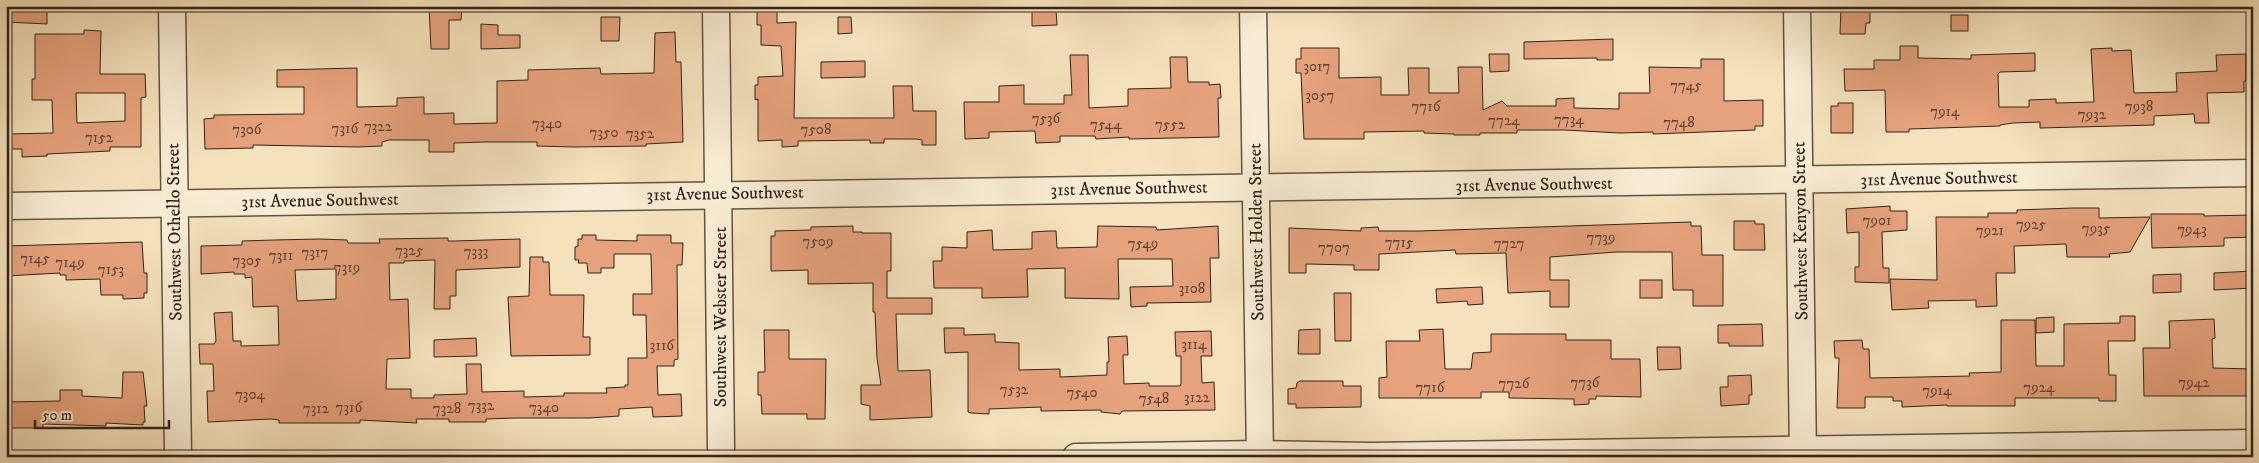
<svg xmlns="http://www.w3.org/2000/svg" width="2259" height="463" viewBox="0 0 2259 463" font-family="'IM FELL DW Pica',serif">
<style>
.building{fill:#e6a27d;stroke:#32221b;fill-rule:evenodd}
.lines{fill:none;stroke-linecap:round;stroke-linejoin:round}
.minor-casing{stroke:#635244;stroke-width:29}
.minor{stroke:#f8ecd4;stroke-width:26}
.labels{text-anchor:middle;stroke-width:4;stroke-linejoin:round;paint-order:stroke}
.number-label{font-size:15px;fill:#5f4234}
.street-label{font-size:18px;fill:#32221b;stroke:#f8ecd4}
</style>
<rect width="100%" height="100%" fill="#f5e2bd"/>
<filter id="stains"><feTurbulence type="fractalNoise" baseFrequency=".004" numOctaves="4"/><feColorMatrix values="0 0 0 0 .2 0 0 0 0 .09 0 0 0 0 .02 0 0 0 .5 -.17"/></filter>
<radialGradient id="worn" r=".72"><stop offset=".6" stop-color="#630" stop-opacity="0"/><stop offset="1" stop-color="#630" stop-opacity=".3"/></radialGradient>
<g class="building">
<polygon points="6,6 47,6 47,24 6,22"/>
<polygon points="429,6 462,6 461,20 449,20 449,49 431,49"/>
<polygon points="757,6 777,6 777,23 796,22 794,118 894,118 893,86 912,86 913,111 936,111 936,145 922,145 922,140 916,139 884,139 884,143 870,143 870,140 798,141 798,146 782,147 782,140 758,141 758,99 755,100 755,85 758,85 758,77 783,76 781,46 761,45 761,25 757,25"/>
<polygon points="1841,6 1870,6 1870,23 1866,23 1865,34 1840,34"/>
<polygon points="1032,10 1056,10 1057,25 1032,26"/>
<rect x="1951" y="15" width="17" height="16"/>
<polygon points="601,17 620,17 619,41 601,41"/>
<polygon points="838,17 851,17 852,33 838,34"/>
<polygon points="481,24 498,25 498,35 520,35 520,48 481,49"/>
<path d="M84,30l17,1 -1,43h45l1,23 -5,1v49h-31v4l-63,3v2l-25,1v-8h-16v-15l47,-1 -1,-33h-20v-21h3v-45h49zM76,93h49v28l-48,2z"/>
<polygon points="675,32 676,62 681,62 683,142 646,144 646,146 574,147 537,146 537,142 484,142 454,143 454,152 429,152 429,140 389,140 382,142 382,146 358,147 253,145 253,148 205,149 204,119 214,118 214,115 304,114 304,87 277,87 277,70 357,68 357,107 397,106 397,98 424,97 424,114 454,113 454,124 497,123 497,81 528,80 528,70 600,68 601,74 654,73 655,33"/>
<polygon points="1613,39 1613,60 1597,60 1597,58 1524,59 1524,42"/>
<polygon points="1900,46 1918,46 1918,58 1971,59 1971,55 2035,53 2035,71 2000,72 1998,74 1999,107 2029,107 2029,100 2056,99 2056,103 2094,102 2091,49 2112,48 2112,51 2131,50 2134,93 2177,92 2176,73 2217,71 2216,55 2246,54 2246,81 2244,81 2244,92 2207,93 2209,123 2195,123 2194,114 2154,116 2154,125 2040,128 2040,122 2013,123 2000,125 2000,126 1909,129 1909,132 1886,132 1885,90 1845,91 1844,69 1874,69 1874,60 1900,60"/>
<polygon points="1301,48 1339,48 1339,78 1381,77 1381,95 1409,95 1408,68 1429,68 1429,93 1459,93 1458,67 1482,67 1483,110 1502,101 1507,106 1556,106 1556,99 1574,98 1574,108 1619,109 1619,93 1650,93 1649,67 1701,68 1701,59 1724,59 1724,101 1763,100 1763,126 1755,126 1755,130 1653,134 1653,132 1620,133 1565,130 1517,130 1517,133 1480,133 1480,135 1454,135 1454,134 1424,133 1424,131 1364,132 1364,139 1304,139 1301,73 1296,73 1296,59 1301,59"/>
<polygon points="1489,54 1509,54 1509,71 1490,72"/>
<polygon points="1070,55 1088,55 1089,108 1128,106 1128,89 1171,88 1170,57 1187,57 1188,82 1209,82 1209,85 1220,84 1221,98 1218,98 1219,137 1129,139 1129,137 1096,139 1095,136 1060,136 1060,142 1036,143 1035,131 989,132 989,138 965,139 964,102 999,102 999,86 1024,85 1024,104 1064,104 1064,95 1072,95"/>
<polygon points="865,61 865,77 821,78 821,62"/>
<polygon points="1838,103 1853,103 1853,133 1831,133 1831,106 1838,106"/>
<polygon points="1890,206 1890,211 1907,211 1907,230 1882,232 1883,268 1889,268 1889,283 1855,282 1855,267 1859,267 1859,232 1847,233 1846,209"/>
<polygon points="2073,208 2099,208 2099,218 2150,217 2130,252 2109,254 2110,257 2067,257 2066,244 2014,246 2015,273 1996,273 1997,306 1976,307 1976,300 1928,301 1929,308 1892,310 1890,279 1937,280 1936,217 1988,217 1988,213 2017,213 2017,210"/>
<polygon points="2151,214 2204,214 2204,216 2253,215 2253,237 2224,238 2224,246 2152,248"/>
<polygon points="1734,221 1755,221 1755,224 1764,224 1765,250 1734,250"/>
<polygon points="1691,222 1691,226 1701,226 1702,255 1723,255 1723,306 1693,306 1693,290 1673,290 1672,252 1616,252 1550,257 1550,280 1569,280 1569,307 1550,307 1550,291 1508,293 1506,253 1456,254 1455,250 1379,254 1379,270 1354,270 1354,265 1306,264 1306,273 1289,273 1289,228 1361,231 1361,228 1378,227 1379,231 1419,231"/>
<polygon points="853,226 853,232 862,232 862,233 891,233 891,271 887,271 887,298 932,298 932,314 896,314 898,371 930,370 932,417 870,420 870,406 861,404 861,385 881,385 877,358 875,312 873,312 873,283 808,284 808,270 771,271 771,236 775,236 775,231 811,230 811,227"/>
<polygon points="1098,226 1156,227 1157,230 1218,226 1219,258 1210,258 1211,302 1147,303 1147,306 1131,307 1130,287 1173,286 1172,259 1118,259 1119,299 1065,298 1065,268 1027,269 1028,297 982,298 982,288 934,288 933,261 942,261 942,247 967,248 967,232 992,230 993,250 1032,249 1032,232 1049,231 1056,231 1057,248 1097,247"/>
<path d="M582,235h14v5l41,1v-6h34v8h12l-1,22h-5l1,94 -4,1v6h-17l1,29 23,-1 1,22 -29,1 -1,-10 -33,2v7l-30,2h-74l-29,1v3h-37v-3h-33l1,4 -57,-3v3h-81v-3l-8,-1 -63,3 -1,-31h7l-1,-27h-13l-1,-20h15l2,-3 -2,-28 18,-1 1,29h8v5l38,-1 -1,-39 -25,1 -1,-30 -7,1v-4h-11v-2l-33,2v-28l41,-1v-4l32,-1 46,-1 27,1 1,3h32l-1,-4 69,-1v3h6l66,-2v28l-64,3v26h-6v13h-16l1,-49 -31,1v2h-15l1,37 18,-1 2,59 -23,1 -1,30h25v9h23v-3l33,-1 -1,-30h15l1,28 42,-1v6l40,-1v-3h43l-1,-5 19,-1v-2h3v-27h19l-1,-43h-13v-21h19l-1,-40h-37v14h-13v5h-13l-1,-10h-9l1,-3h-4v-13l3,-1v-7h4zM336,269v30l-39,2 -2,-31z"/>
<polygon points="142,242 144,273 147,273 147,293 144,293 144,298 123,299 123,295 101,295 100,279 66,280 66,275 60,275 60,273 6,276 6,246"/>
<polygon points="530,257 543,257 543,262 549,262 550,295 584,295 583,337 590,337 590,355 511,356 508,297 529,296"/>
<polygon points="2253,271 2253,288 2214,290 2214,273"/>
<polygon points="2181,274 2181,292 2153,293 2153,275"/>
<rect x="1640" y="280" width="22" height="18"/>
<polygon points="1482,287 1483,304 1468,305 1467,301 1437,303 1436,289"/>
<polygon points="1334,293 1351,293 1351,341 1335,341"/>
<polygon points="2120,316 2135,316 2135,341 2108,341 2109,375 2116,375 2116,401 2099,401 2099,398 2015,398 2015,406 1947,406 1947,405 1902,407 1902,401 1893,401 1893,397 1865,397 1865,408 1837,408 1839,358 1835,358 1834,341 1862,340 1863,349 1869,349 1870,378 1970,376 1969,373 2001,372 2001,320 2035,320 2036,366 2064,366 2064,324 2120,323"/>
<polygon points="2054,317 2054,332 2036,333 2036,318"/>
<polygon points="2214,319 2215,338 2212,339 2213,368 2253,369 2253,396 2144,396 2143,348 2170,348 2169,321"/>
<polygon points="1762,324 1763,346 1729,346 1729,343 1718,343 1718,325"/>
<polygon points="944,328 964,328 964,335 995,334 995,342 1019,343 1019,370 1060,369 1060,377 1107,375 1107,362 1109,362 1108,337 1127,336 1128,355 1123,355 1124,384 1149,383 1149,386 1180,386 1181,384 1181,356 1176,356 1175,332 1211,331 1212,356 1201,356 1202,383 1214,382 1215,410 1122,411 1120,414 1101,412 1101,410 1041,411 1041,407 989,409 989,414 971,413 968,412 968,352 945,353"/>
<polygon points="1320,329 1320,354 1298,354 1299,330"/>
<polygon points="1443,329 1445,369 1471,369 1473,353 1491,352 1491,334 1566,334 1566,340 1611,340 1611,359 1640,359 1641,397 1596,396 1596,399 1589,399 1589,404 1574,405 1574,399 1509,398 1509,392 1481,392 1481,398 1379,398 1379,378 1387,377 1386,341 1420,341 1419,330"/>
<polygon points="764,330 789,330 789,359 826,359 825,419 807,419 807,414 762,414 761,395 758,395 758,372 765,372"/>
<polygon points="476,338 477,356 434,357 434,340"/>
<polygon points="1657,347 1680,347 1681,369 1658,370"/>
<polygon points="123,372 143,372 147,406 144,406 145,422 143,422 143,425 106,423 106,426 43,424 43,428 6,428 6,402 60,401 60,390 82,390 82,396 122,398"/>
<polygon points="1751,375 1752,395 1749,395 1749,404 1721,406 1720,387 1728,387 1728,376"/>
<polygon points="1300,381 1343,381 1343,386 1361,386 1361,407 1296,408 1296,404 1288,404 1288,389 1296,388 1297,383"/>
</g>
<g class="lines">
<g class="minor-casing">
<g id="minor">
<polyline points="172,6 178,457"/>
<polyline points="716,6 721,448"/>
<polyline points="1253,6 1260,457"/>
<polyline points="1797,6 1803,457"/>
<path d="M6,206c749,-14 1498,-20 2247,-33"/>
<polyline points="1076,457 1260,454 1371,456 2253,443"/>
</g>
</g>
<use href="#minor" class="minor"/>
</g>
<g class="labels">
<g class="number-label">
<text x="1317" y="71">3017</text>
<text x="1686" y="90">7745</text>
<text x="1320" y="100">3057</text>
<text x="1426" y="111">7716</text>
<text x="2139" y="111">7938</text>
<text x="1945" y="116">7914</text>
<text x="2092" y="119">7932</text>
<text x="1046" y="123">7536</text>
<text x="1569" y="124">7734</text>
<text x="1504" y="125">7724</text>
<text x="1679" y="127">7748</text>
<text x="547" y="128">7340</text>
<text x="1106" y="129">7544</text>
<text x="1170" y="129">7552</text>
<text x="378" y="131">7322</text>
<text x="345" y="133">7316</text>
<text x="247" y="134">7306</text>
<text x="816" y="134">7508</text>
<text x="604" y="137">7350</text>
<text x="640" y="138">7352</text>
<text x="99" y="142">7152</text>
<text x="1877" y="225">7901</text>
<text x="2031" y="229">7925</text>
<text x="2096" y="233">7935</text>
<text x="2192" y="234">7943</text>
<text x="1990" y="235">7921</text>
<text x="1601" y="242">7739</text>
<text x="818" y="246">7509</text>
<text x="1399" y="247">7715</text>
<text x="1143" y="248">7549</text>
<text x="1509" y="248">7727</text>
<text x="1334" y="252">7707</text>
<text x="409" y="255">7325</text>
<text x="476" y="256">7333</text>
<text x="315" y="257">7317</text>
<text x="281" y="260">7311</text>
<text x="35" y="263">7145</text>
<text x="247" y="265">7305</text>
<text x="70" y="267">7149</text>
<text x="347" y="272">7319</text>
<text x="111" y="274">7153</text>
<text x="1192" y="293">3108</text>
<text x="1194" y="349">3114</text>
<text x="662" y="350">3116</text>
<text x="1585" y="387">7736</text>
<text x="2194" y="387">7942</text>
<text x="1514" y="388">7726</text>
<text x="1430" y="392">7716</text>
<text x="2039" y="392">7924</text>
<text x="1014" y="394">7532</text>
<text x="1937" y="395">7914</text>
<text x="1082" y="397">7540</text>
<text x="250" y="399">7304</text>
<text x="1197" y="402">3122</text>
<text x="1154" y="403">7548</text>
<text x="481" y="410">7332</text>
<text x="349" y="412">7316</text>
<text x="544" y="412">7340</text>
<text x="316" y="413">7312</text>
<text x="447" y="413">7328</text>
</g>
<g class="street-label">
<text transform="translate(1939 178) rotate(-1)" y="6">31st Avenue Southwest</text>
<text transform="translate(1534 184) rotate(-1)" y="6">31st Avenue Southwest</text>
<text transform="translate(1129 188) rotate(-1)" y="6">31st Avenue Southwest</text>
<text transform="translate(725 193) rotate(-1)" y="6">31st Avenue Southwest</text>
<text transform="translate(320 200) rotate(-1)" y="6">31st Avenue Southwest</text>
<text transform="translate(1800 231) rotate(-91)" y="6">Southwest Kenyon Street</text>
<text transform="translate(174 232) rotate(-91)" y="6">Southwest Othello Street</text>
<text transform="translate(1256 232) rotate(-91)" y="6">Southwest Holden Street</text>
<text transform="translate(720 317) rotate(-90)" y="6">Southwest Webster Street</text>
</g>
</g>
<rect width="2259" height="463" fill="none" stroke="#f5e2bd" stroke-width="25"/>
<rect x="8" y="8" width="2244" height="448" fill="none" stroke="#32221b" stroke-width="2.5"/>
<rect x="12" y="12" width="2234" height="438" fill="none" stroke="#32221b"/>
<path d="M35 420v8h134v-8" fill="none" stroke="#32221b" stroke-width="2.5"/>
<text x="42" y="420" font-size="15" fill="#32221b" stroke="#f8ecd4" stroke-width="4" paint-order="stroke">50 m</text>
<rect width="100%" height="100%" filter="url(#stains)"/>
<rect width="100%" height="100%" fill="url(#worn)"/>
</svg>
